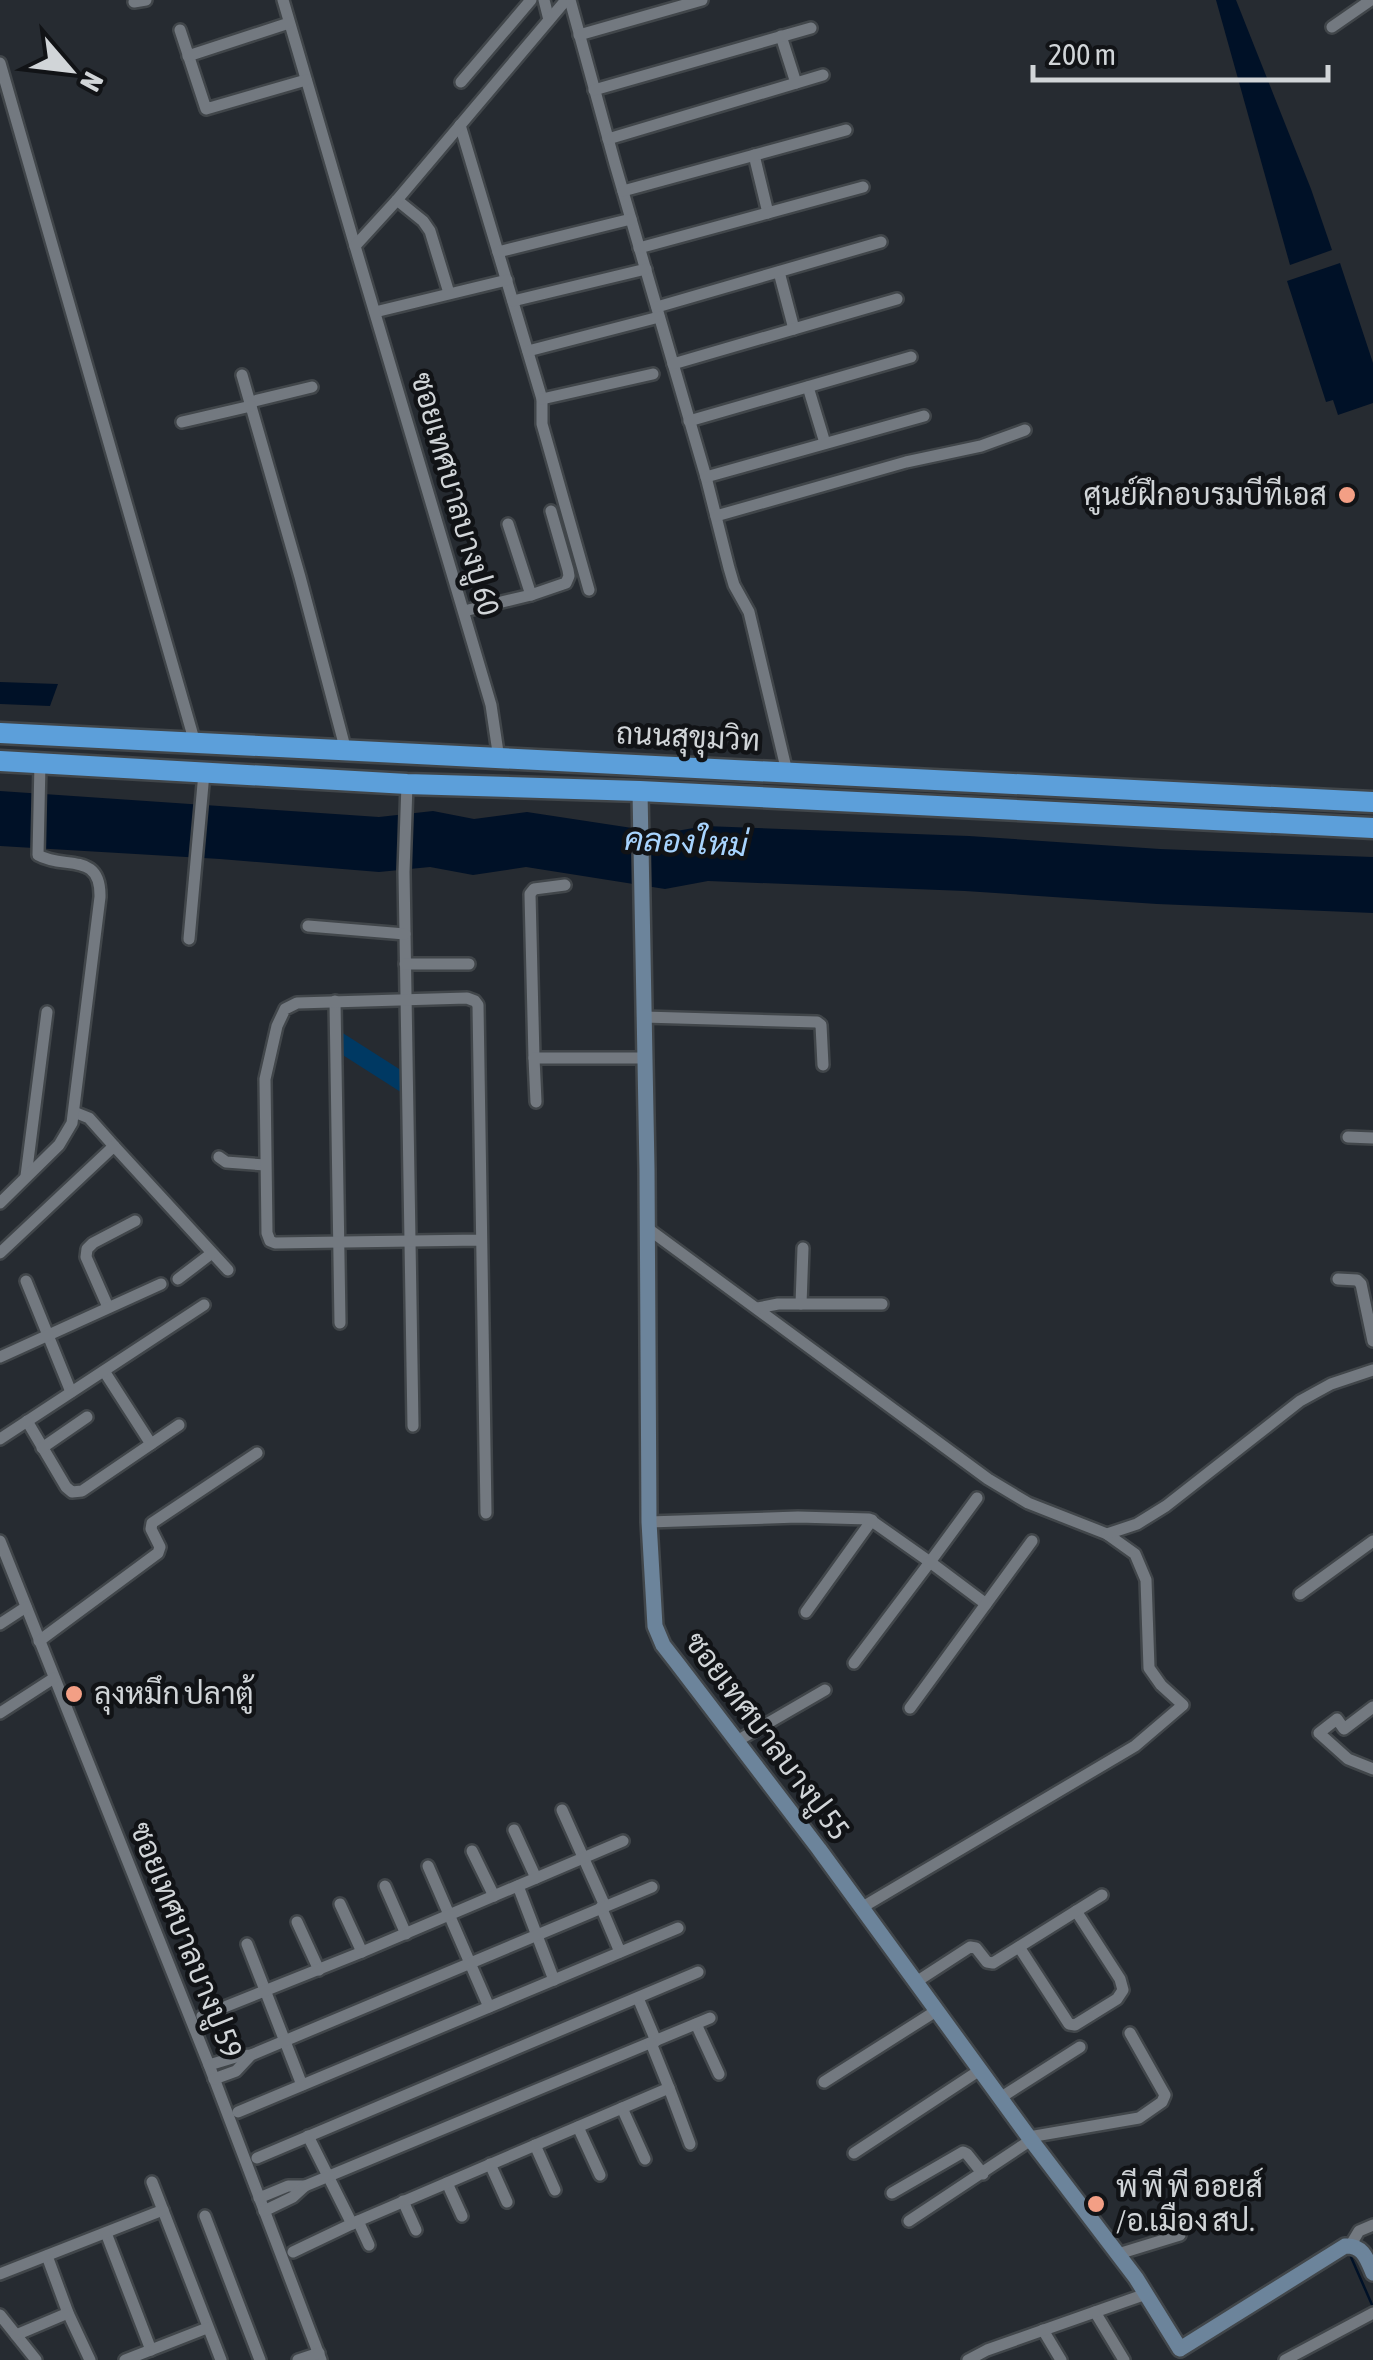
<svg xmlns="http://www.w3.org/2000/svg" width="1373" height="2360" viewBox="0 0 1373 2360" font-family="'Asap Condensed',Sarabun,sans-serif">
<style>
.green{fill:#003963}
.water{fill:#001127}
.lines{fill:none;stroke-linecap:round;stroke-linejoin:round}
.stream{stroke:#001127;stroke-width:2.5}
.street-casing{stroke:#41464a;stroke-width:16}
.secondary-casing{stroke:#41464a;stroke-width:20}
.highway-casing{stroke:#41464a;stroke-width:25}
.street{stroke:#737980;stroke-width:11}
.secondary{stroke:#6c849b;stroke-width:15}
.highway{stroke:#5c9fda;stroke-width:20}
.poi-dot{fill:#f39f85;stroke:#111316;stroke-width:4}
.labels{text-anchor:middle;stroke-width:9;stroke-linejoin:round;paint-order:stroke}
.street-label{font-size:30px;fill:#d1d5d8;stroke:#111316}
.poi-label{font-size:30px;fill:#d1d5d8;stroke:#111316;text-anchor:start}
.water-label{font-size:32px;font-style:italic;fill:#a8d4fe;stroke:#111316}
</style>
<rect width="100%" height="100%" fill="#262b31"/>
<polygon class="green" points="338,1030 407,1074 407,1096 338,1052"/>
<g class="water">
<polygon points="1216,0 1236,0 1311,189 1332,250 1290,265"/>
<polygon points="1340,263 1373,363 1373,403 1338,415 1333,400 1326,402 1287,281"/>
<polygon points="0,682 58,684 50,706 0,704"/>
<polygon points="0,791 379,817 433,811 474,819 527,812 665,833 705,826 969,836 1160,849 1373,857 1373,913 1157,904 965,891 708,881 665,889 526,867 473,875 430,867 379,872 220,859 0,846"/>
</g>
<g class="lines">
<polyline class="stream" points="1351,2257 1373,2307"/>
<g class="street-casing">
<g id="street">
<polyline points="283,0 355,246"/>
<polyline points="544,0 549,20"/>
<polyline points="570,0 615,164 706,477 729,568 734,585 749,612 787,772"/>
<polyline points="134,2 146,0"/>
<polyline points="1332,27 1371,0"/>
<polyline points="180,30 206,109 306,80"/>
<polyline points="579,35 702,0"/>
<polyline points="781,36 796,83"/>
<polyline points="188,56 289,23"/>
<polyline points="0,63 195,743"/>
<polyline points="461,82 531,0"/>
<polyline points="594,90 811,28"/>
<polyline points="460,125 542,399 542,424 589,590"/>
<polyline points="608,139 823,75"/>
<polyline points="754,155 768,213"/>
<polyline points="623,191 846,130"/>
<polyline points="397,200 423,221 430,231 449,293"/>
<polyline points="639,248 863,187"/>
<polyline points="498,252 631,219"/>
<polyline points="779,272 794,329"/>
<polyline points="513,301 646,269"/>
<polyline points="657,307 881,242"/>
<polyline points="375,312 507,280"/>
<polyline points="528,351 659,317"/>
<polyline points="673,364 897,299"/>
<polyline points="242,375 300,577 346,751"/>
<polyline points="808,387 825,443"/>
<polyline points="542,399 653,374"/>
<polyline points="250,402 312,387"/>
<polyline points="689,421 911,357"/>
<polyline points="182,422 251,406"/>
<polyline points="706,477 924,416"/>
<polyline points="716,516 906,462 981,446 1025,430"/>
<polyline points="508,524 531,595"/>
<polyline points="464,611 531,595 566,583 569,576 568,570 551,511"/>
<polyline points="499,759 491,705 355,246 397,200 566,0"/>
<polyline points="407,784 404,872 413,1426"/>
<polyline points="308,926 405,934"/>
<polyline points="189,939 204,773"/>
<polyline points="405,964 469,964"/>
<polyline points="335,1001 340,1323"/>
<polyline points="644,1017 817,1022 821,1025 823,1065"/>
<polyline points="534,1058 530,894 534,889 565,885"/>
<polyline points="536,1102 534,1058 644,1058"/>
<polyline points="74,1112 89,1118 114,1146"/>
<polyline points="1348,1137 1373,1138"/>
<polyline points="219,1157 226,1162 265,1165"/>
<polyline points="26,1176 47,1012"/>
<path d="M0,1203l59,-58 13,-22 28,-226c1,-46 -36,-27 -62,-42l2,-92"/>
<polyline points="647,1228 988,1479 1028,1503 1107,1534 1135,1554 1146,1580 1149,1668 1161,1685 1183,1705 1135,1746 861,1908"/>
<polyline points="480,1240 275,1243 270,1241 267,1233 265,1079 277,1026 285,1009 297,1003 467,998 475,1001 478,1005 486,1513"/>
<polyline points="0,1253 114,1146 228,1270"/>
<polyline points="178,1279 212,1253"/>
<polyline points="1338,1279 1357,1280 1361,1284 1373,1341"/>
<polyline points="26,1281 71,1392"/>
<polyline points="801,1304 803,1248"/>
<polyline points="108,1307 86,1257 87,1249 93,1243 135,1221"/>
<polyline points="758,1308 778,1304 882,1304"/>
<polyline points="0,1357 161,1284"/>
<polyline points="104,1371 151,1444"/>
<polyline points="27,1421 66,1487 72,1492 82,1491 179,1425"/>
<polyline points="0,1439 204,1305"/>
<polyline points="42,1448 87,1417"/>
<polyline points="649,1522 798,1517 869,1519 930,1562 977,1498"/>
<polyline points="1107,1534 1137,1524 1166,1506 1300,1401 1331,1384 1373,1370"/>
<polyline points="0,1541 209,2065 321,2360"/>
<polyline points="1300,1594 1373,1541"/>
<polyline points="806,1612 872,1520"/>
<polyline points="0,1624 26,1607"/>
<polyline points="39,1641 158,1553 160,1547 151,1529 152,1523 257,1453"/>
<polyline points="854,1663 930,1562 986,1604"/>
<polyline points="1373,1707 1344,1729 1337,1719 1319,1733 1348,1759 1373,1769"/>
<polyline points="910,1708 1032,1541"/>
<polyline points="0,1713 54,1678"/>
<polyline points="737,1741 825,1690"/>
<polyline points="562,1810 605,1906"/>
<polyline points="514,1830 536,1878"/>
<polyline points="472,1851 494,1896"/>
<polyline points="428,1866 489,2007"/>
<polyline points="385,1886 406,1934"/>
<polyline points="518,1886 554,1980"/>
<polyline points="340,1904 362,1952"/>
<polyline points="601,1907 620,1952"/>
<polyline points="297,1922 319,1970"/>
<polyline points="247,1944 302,2085"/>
<polyline points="1019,1947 1069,2024 1075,2025 1117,1999 1123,1990 1120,1979 1076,1911"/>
<polyline points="916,1982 970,1947 976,1948 987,1962 993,1963 1102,1895"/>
<polyline points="638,1998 656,2041"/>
<polyline points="202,2016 362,1952 623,1841"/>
<polyline points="696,2024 719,2074"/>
<polyline points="209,2065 239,2056 251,2055 652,1887"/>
<polyline points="214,2079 236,2071 251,2055"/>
<polyline points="824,2082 936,2011"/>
<polyline points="669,2088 690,2144"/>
<polyline points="1000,2098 1080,2047"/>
<polyline points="622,2108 645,2159"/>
<polyline points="238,2112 678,1928"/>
<polyline points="578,2127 600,2175"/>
<polyline points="308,2136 352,2224"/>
<polyline points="1029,2137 1139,2118 1162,2102 1165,2095 1130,2033"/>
<polyline points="535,2145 555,2190"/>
<polyline points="854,2153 980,2070"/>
<polyline points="257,2158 698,1972"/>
<polyline points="490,2164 507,2202"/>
<polyline points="152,2182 221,2360"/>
<polyline points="447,2183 462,2216"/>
<polyline points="892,2193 963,2152 967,2154 983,2174"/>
<polyline points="259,2198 288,2186 305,2186"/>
<polyline points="403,2201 416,2230"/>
<polyline points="264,2211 293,2197 305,2186 710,2018"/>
<polyline points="205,2216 260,2360"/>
<polyline points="358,2221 369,2245"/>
<polyline points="909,2221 1031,2140"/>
<polyline points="106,2233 151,2350"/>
<polyline points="1350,2246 1359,2231 1373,2225"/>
<polyline points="293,2252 358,2221 669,2088 651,2043"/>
<polyline points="1118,2254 1180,2235"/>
<polyline points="47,2256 68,2313 90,2360"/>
<polyline points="0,2274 163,2210"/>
<polyline points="1095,2312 1124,2360"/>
<polyline points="0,2315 36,2360"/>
<polyline points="1043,2330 1061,2360"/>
<polyline points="16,2335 68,2313"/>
<polyline points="125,2360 207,2328"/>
<polyline points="298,2360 319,2353"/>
<polyline points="968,2360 987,2350 1146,2294"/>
<polyline points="1285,2360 1373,2313"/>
</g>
</g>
<g class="secondary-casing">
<path id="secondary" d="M640,791l7,378 2,353 6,104 8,19 14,18 142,186 212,291 105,138 44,71 165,-103c18,-1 22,13 28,27"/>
</g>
<g class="highway-casing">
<g id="highway">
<polyline points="0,733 1373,802"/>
<polyline points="0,761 407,784 640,791 1373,828"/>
</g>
</g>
<use href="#street" class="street"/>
<use href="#secondary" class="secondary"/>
<use href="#highway" class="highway"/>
</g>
<g class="poi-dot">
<circle cx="1347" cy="495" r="10"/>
<circle cx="74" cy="1694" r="10"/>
<circle cx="1096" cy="2204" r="10"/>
</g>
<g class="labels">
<g class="street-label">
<text transform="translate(455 494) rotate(74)" y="10">ซอยเทศบาลบางปู 60</text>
<text transform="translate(688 737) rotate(3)" y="10">ถนนสุขุมวิท</text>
<text transform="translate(767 1736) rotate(53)" y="10">ซอยเทศบาลบางปู 55</text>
<text transform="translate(186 1940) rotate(68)" y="10">ซอยเทศบาลบางปู 59</text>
</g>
<g class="poi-label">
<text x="1327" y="505" text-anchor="end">ศูนย์ฝึกอบรมบีทีเอส</text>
<text x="94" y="1704">ลุงหมึก ปลาตู้</text>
<text x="1116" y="2197">พี พี พี ออยส์<tspan x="1116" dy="34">/อ.เมือง สป.</tspan></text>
</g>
<g class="water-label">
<text transform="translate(686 842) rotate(3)" y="11">คลองใหม่</text>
</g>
</g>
<g transform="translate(70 70) rotate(118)" stroke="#111316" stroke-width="8" paint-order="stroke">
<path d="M0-8L18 38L0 25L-18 38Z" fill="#d1d5d8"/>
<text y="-15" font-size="28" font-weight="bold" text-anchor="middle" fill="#d1d5d8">N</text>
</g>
<path d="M1033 65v15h295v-15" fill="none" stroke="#d1d5d8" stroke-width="5"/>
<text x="1048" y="65" font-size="30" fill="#d1d5d8" stroke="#111316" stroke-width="8" paint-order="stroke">200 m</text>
</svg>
